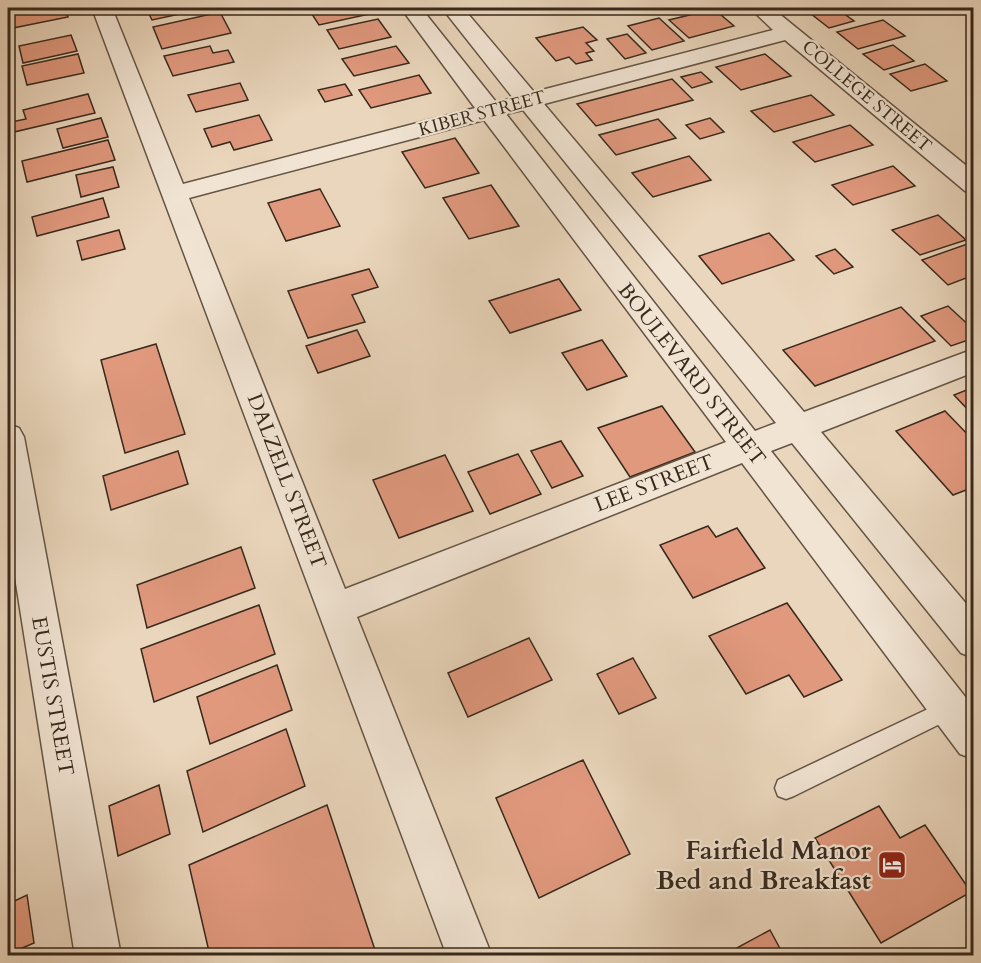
<svg xmlns="http://www.w3.org/2000/svg" width="981" height="963" viewBox="0 0 981 963" font-family="Cardo,serif">
<style>
.building{fill:#e1997e;stroke:#37291d;stroke-width:1.5}
.lines{fill:none;stroke-linecap:round;stroke-linejoin:round}
.service-casing{stroke:#645445;stroke-width:3}
.minor-casing{stroke:#645445;stroke-width:3}
.service{fill:#f1e4d3;fill-rule:evenodd}
.minor{fill:#f1e4d3;fill-rule:evenodd}
.labels{text-anchor:middle;stroke-width:4.5;stroke-linejoin:round;paint-order:stroke}
.far-street-label{font-size:18px;fill:#37291d;stroke:#f1e4d3}
.street-label{font-size:21px;fill:#37291d;stroke:#f1e4d3}
.near-poi-label{font-size:26px;font-weight:bold;fill:#37291d;stroke:#f1e4d3;text-anchor:end}
</style>
<rect width="100%" height="100%" fill="#ead6bc"/>
<filter id="stains"><feTurbulence type="fractalNoise" baseFrequency=".00333" numOctaves="4"/><feColorMatrix values="0 0 0 0 .2 0 0 0 0 .09 0 0 0 0 .02 0 0 0 .5 -.17"/></filter>
<radialGradient id="worn" r=".72"><stop offset=".6" stop-color="#630" stop-opacity="0"/><stop offset="1" stop-color="#630" stop-opacity=".3"/></radialGradient>
<g class="building">
<polygon points="8,8 65,8 68,17 8,29"/>
<polygon points="146,8 208,8 152,20"/>
<polygon points="308,8 370,8 374,13 319,25"/>
<polygon points="831,8 836,8 854,21 829,28 810,13"/>
<polygon points="714,9 734,26 689,38 669,20"/>
<polygon points="220,12 231,33 162,49 153,27"/>
<polygon points="659,18 684,41 652,50 628,26"/>
<polygon points="378,19 391,37 339,49 327,30"/>
<polygon points="883,20 905,36 858,49 837,32"/>
<polygon points="583,27 597,40 586,43 594,51 586,53 592,60 576,64 569,57 556,61 536,38"/>
<polygon points="627,34 646,53 625,59 607,39"/>
<polygon points="71,35 77,51 23,63 19,46"/>
<polygon points="893,45 914,61 884,70 863,54"/>
<polygon points="210,46 213,53 228,50 234,62 173,76 164,56"/>
<polygon points="396,46 409,63 354,76 342,59"/>
<polygon points="78,54 84,73 27,85 22,66"/>
<polygon points="765,54 791,76 741,90 716,67"/>
<polygon points="925,64 947,81 911,91 890,74"/>
<polygon points="701,72 712,82 692,88 681,77"/>
<polygon points="419,75 431,93 371,108 359,90"/>
<polygon points="672,79 693,100 596,126 577,104"/>
<polygon points="240,83 248,100 196,112 188,95"/>
<polygon points="345,84 352,95 325,102 318,90"/>
<polygon points="88,94 95,113 14,132 11,122 26,119 23,110"/>
<polygon points="811,95 834,115 774,132 751,111"/>
<polygon points="259,115 272,140 234,150 230,142 212,147 204,129"/>
<polygon points="101,118 108,137 63,148 57,129"/>
<polygon points="710,118 724,132 700,139 686,125"/>
<polygon points="658,119 676,138 616,155 599,135"/>
<polygon points="850,125 873,145 815,162 793,142"/>
<polygon points="455,138 479,173 425,188 402,152"/>
<polygon points="108,140 115,160 27,182 22,161"/>
<polygon points="689,156 711,180 653,197 632,173"/>
<polygon points="893,166 915,186 853,205 832,185"/>
<polygon points="113,167 119,187 81,197 76,175"/>
<polygon points="491,185 519,226 469,239 443,198"/>
<polygon points="320,189 340,226 286,241 268,203"/>
<polygon points="103,198 109,217 37,236 32,217"/>
<polygon points="938,215 966,240 920,255 892,230"/>
<polygon points="119,230 125,249 82,260 77,241"/>
<polygon points="769,233 794,260 722,284 699,256"/>
<polygon points="970,243 974,246 974,275 948,285 922,260"/>
<polygon points="835,249 853,267 834,274 816,256"/>
<polygon points="369,269 378,287 352,295 365,322 308,338 288,291"/>
<polygon points="559,279 581,310 510,333 489,301"/>
<polygon points="948,306 974,330 974,338 951,346 921,316"/>
<polygon points="901,307 935,341 815,386 783,350"/>
<polygon points="357,330 370,356 318,373 306,346"/>
<polygon points="602,340 627,376 587,390 562,353"/>
<polygon points="156,344 185,434 125,453 101,360"/>
<polygon points="974,387 974,416 954,395"/>
<polygon points="662,406 695,452 630,477 598,428"/>
<polygon points="945,411 974,441 974,487 953,495 896,431"/>
<polygon points="561,441 583,476 552,488 531,451"/>
<polygon points="178,451 188,484 111,510 103,476"/>
<polygon points="518,454 541,494 490,514 468,472"/>
<polygon points="445,455 473,511 399,538 373,480"/>
<polygon points="708,526 716,537 737,528 765,568 693,598 660,545"/>
<polygon points="241,547 255,588 147,628 137,585"/>
<polygon points="787,603 842,680 804,697 789,675 746,694 709,636"/>
<polygon points="259,605 275,654 154,702 141,649"/>
<polygon points="529,638 552,680 468,717 448,673"/>
<polygon points="633,658 656,698 619,714 597,674"/>
<polygon points="277,665 292,710 210,744 197,697"/>
<polygon points="286,729 305,786 203,832 187,771"/>
<polygon points="583,760 630,854 539,898 496,798"/>
<polygon points="159,785 170,834 118,856 109,806"/>
<polygon points="327,805 377,956 210,956 189,865"/>
<polygon points="879,806 900,838 925,825 971,892 881,943 815,838"/>
<polygon points="27,895 34,943 8,954 8,904"/>
<polygon points="770,930 784,956 722,956"/>
</g>
<g class="lines">
<g class="service-casing">
<polygon id="service" points="949,699 956,702 960,709 956,716 794,796 786,799 778,796 775,788 778,780"/>
</g>
<g class="minor-casing">
<g id="minor">
<path d="M92,8h20l71,176 292,-76 -74,-100h20l75,94 17,-4 -71,-90h21l71,84 239,-62 -23,-22h22l202,164v21l-9,-2 -180,-151 -241,64 260,308 170,-63v23l-153,60 153,181v45l-13,-5 -169,-210 -21,8 203,257v51l-14,-5 -218,-291 -385,154 135,339h-45zM523,110l253,313 -21,8 -249,-317zM484,120l242,322 -381,147 -156,-391z"/>
<polygon points="8,424 19,428 24,437 121,956 75,956 8,533"/>
</g>
</g>
<use href="#service" class="service"/>
<use href="#minor" class="minor"/>
</g>
<defs>
<g id="hotel-square" transform="scale(1.5)"><rect x="-9" y="-9" width="18" height="18" rx="4" fill="#8f2418" stroke="#f1e4d3"/><path d="M-6-4.5h1.5V1H6V5H4.5V3h-9V5H-6ZM-4 0a1.8 1.8 0 1 1 3.6 0ZM.5 0V-2.5h3Q6-2.5 6 0Z" fill="#fff"/></g>
</defs>
<g fill-rule="evenodd">
<use href="#hotel-square" x="892" y="865"/>
</g>
<g class="labels">
<g class="far-street-label">
<text transform="translate(867 96) rotate(40)" y="6">COLLEGE STREET</text>
<text transform="translate(482 113) rotate(-15)" y="6">KIBER STREET</text>
</g>
<g class="street-label">
<text transform="translate(692 374) rotate(52)" y="7">BOULEVARD STREET</text>
<text transform="translate(287 481) rotate(69)" y="7">DALZELL STREET</text>
<text transform="translate(654 483) rotate(-21)" y="7">LEE STREET</text>
<text transform="translate(53 696) rotate(80)" y="7">EUSTIS STREET</text>
</g>
<g class="near-poi-label">
<text x="871" y="859">Fairfield Manor<tspan x="871" dy="30">Bed and Breakfast</tspan></text>
</g>
</g>
<rect width="981" height="963" fill="none" stroke="#ead6bc" stroke-width="30"/>
<rect x="9" y="9" width="963" height="945" fill="none" stroke="#37291d" stroke-width="3"/>
<rect x="15" y="15" width="951" height="933" fill="none" stroke="#37291d" stroke-width="1.5"/>
<rect width="100%" height="100%" filter="url(#stains)"/>
<rect width="100%" height="100%" fill="url(#worn)"/>
</svg>
